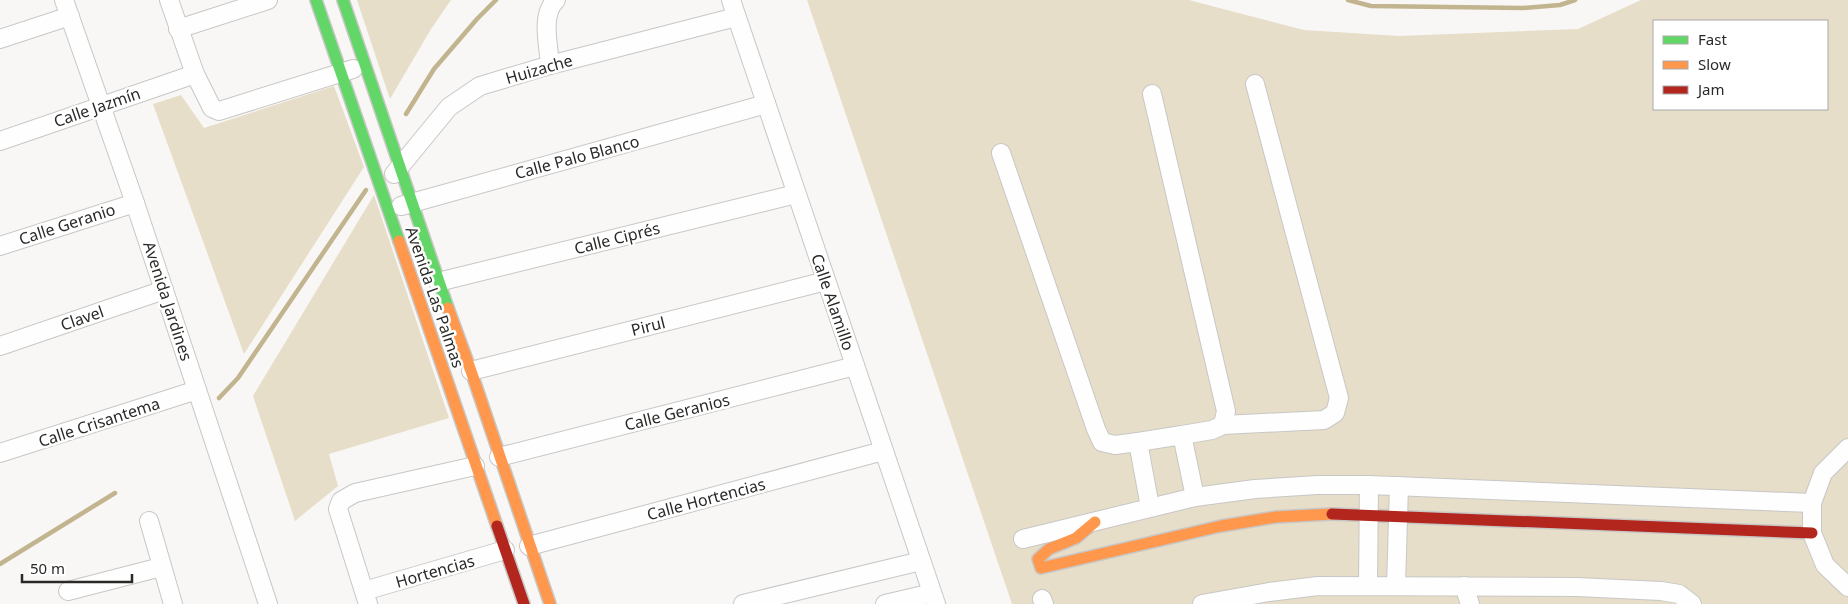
<svg xmlns="http://www.w3.org/2000/svg" width="1848" height="604" viewBox="0 0 1848 604" font-family="'Noto Sans',sans-serif">
<style>
.green{fill:#e6dec8;fill-rule:evenodd}
.lines{fill:none;stroke-linecap:round;stroke-linejoin:round}
.stream{stroke:#c1b48e;stroke-width:4.5}
.street-casing{stroke:#c8c7c5;stroke-width:20}
.fast-casing{stroke:#c8c7c5;stroke-width:14}
.slow-casing{stroke:#c8c7c5;stroke-width:14}
.jam-casing{stroke:#c8c7c5;stroke-width:14}
.street{stroke:#fefefe;stroke-width:18}
.fast{stroke:#63d668;stroke-width:11}
.slow{stroke:#ff974d;stroke-width:11}
.jam{stroke:#b3261e;stroke-width:11}
.labels{text-anchor:middle;stroke-width:5;stroke-linejoin:round;paint-order:stroke}
.street-label{font-size:16px;fill:#292927;stroke:#fff}
</style>
<rect width="100%" height="100%" fill="#f9f7f5"/>
<g class="green">
<polygon points="357,0 451,0 431,29 390,99"/>
<path d="M807,0h382l115,30 95,6 179,-7 63,-29h207v604h-836zM1654,21h173v88h-173z"/>
<polygon points="334,86 364,167 244,354 153,104 181,95 204,128"/>
<polygon points="374,195 449,418 329,454 338,486 295,521 253,396"/>
</g>
<g class="lines">
<g class="stream">
<polyline points="1348,0 1371,6 1523,8 1560,5 1575,0"/>
<polyline points="406,114 434,69 477,19 496,0"/>
<polyline points="219,398 238,378 366,190"/>
<polyline points="0,564 115,493"/>
</g>
<g class="street-casing">
<g id="street">
<polyline points="64,0 135,203 268,604"/>
<polyline points="169,0 195,74 212,108 219,111 353,69"/>
<polyline points="731,0 936,604"/>
<polyline points="178,29 268,0"/>
<polyline points="0,39 70,16"/>
<path d="M550,65c-1,-19 -10,-50 6,-65"/>
<polyline points="1152,94 1226,411 1223,425 1212,430 1182,435 1195,497"/>
<polyline points="0,141 195,74"/>
<polyline points="1001,153 1096,429 1102,442 1115,445 1138,442 1150,507"/>
<polyline points="394,174 449,107 480,86 550,65 736,17"/>
<polyline points="401,206 766,104"/>
<polyline points="0,246 135,203"/>
<polyline points="438,282 796,194"/>
<polyline points="0,346 164,290"/>
<polyline points="471,371 826,281"/>
<polyline points="1223,425 1324,420 1335,413 1339,398 1255,84"/>
<polyline points="1138,442 1182,435"/>
<polyline points="1848,448 1823,473 1812,503 1812,533 1825,565 1848,587"/>
<polyline points="0,453 197,390"/>
<polyline points="499,457 855,366"/>
<polyline points="149,521 173,604"/>
<polyline points="1023,539 1195,497 1255,489 1317,485 1369,485 1812,503"/>
<polyline points="529,546 883,451"/>
<polyline points="1368,586 1369,485"/>
<polyline points="1396,586 1399,486"/>
<polyline points="1464,586 1470,604"/>
<polyline points="68,591 161,567"/>
<polyline points="364,591 505,550"/>
<polyline points="1042,599 1044,604"/>
<polyline points="368,604 338,509 341,501 355,493 475,466"/>
<polyline points="743,604 921,561"/>
<polyline points="885,604 932,593"/>
<polyline points="1202,604 1269,592 1318,586 1577,587 1661,591 1679,594 1692,604"/>
</g>
</g>
<g class="fast-casing">
<g id="fast">
<polyline points="316,0 399,241"/>
<polyline points="343,0 448,308"/>
</g>
</g>
<g class="slow-casing">
<g id="slow">
<polyline points="399,241 497,526"/>
<polyline points="448,308 471,371 550,604"/>
<polyline points="1095,522 1076,538 1049,549 1038,559 1041,568 1221,526 1276,517 1332,514"/>
</g>
</g>
<g class="jam-casing">
<g id="jam">
<polyline points="1332,514 1812,533"/>
<polyline points="497,526 524,604"/>
</g>
</g>
<use href="#street" class="street"/>
<use href="#fast" class="fast"/>
<use href="#slow" class="slow"/>
<use href="#jam" class="jam"/>
</g>
<g class="labels">
<g class="street-label">
<text transform="translate(539 69) rotate(-16)" y="6">Huizache</text>
<text transform="translate(97 107) rotate(-19)" y="6">Calle Jazmín</text>
<text transform="translate(577 157) rotate(-15)" y="6">Calle Palo Blanco</text>
<text transform="translate(67 224) rotate(-18)" y="6">Calle Geranio</text>
<text transform="translate(617 238) rotate(-14)" y="6">Calle Ciprés</text>
<text transform="translate(435 297) rotate(71)" y="6">Avenida Las Palmas</text>
<text transform="translate(168 301) rotate(72)" y="6">Avenida Jardines</text>
<text transform="translate(833 302) rotate(71)" y="6">Calle Alamillo</text>
<text transform="translate(82 318) rotate(-19)" y="6">Clavel</text>
<text transform="translate(648 326) rotate(-14)" y="6">Pirul</text>
<text transform="translate(677 412) rotate(-14)" y="6">Calle Geranios</text>
<text transform="translate(99 422) rotate(-18)" y="6">Calle Crisantema</text>
<text transform="translate(706 499) rotate(-15)" y="6">Calle Hortencias</text>
<text transform="translate(435 571) rotate(-16)" y="6">Hortencias</text>
</g>
</g>
<rect x="1653" y="20" width="175" height="90" fill="#ffffff" stroke="#a9a9a9"/>
<rect x="1663" y="36" width="25" height="8" fill="#63d668" stroke="#a9a9a9"/>
<text x="1698" y="45" font-size="15" fill="#292927">Fast</text>
<rect x="1663" y="61" width="25" height="8" fill="#ff974d" stroke="#a9a9a9"/>
<text x="1698" y="70" font-size="15" fill="#292927">Slow</text>
<rect x="1663" y="86" width="25" height="8" fill="#b3261e" stroke="#a9a9a9"/>
<text x="1698" y="95" font-size="15" fill="#292927">Jam</text>
<path d="M22 574v8h110v-8" fill="none" stroke="#292927" stroke-width="2.5"/>
<text x="30" y="574" font-size="15" fill="#292927" stroke="#ffffff" stroke-width="4" paint-order="stroke">50 m</text>
</svg>
